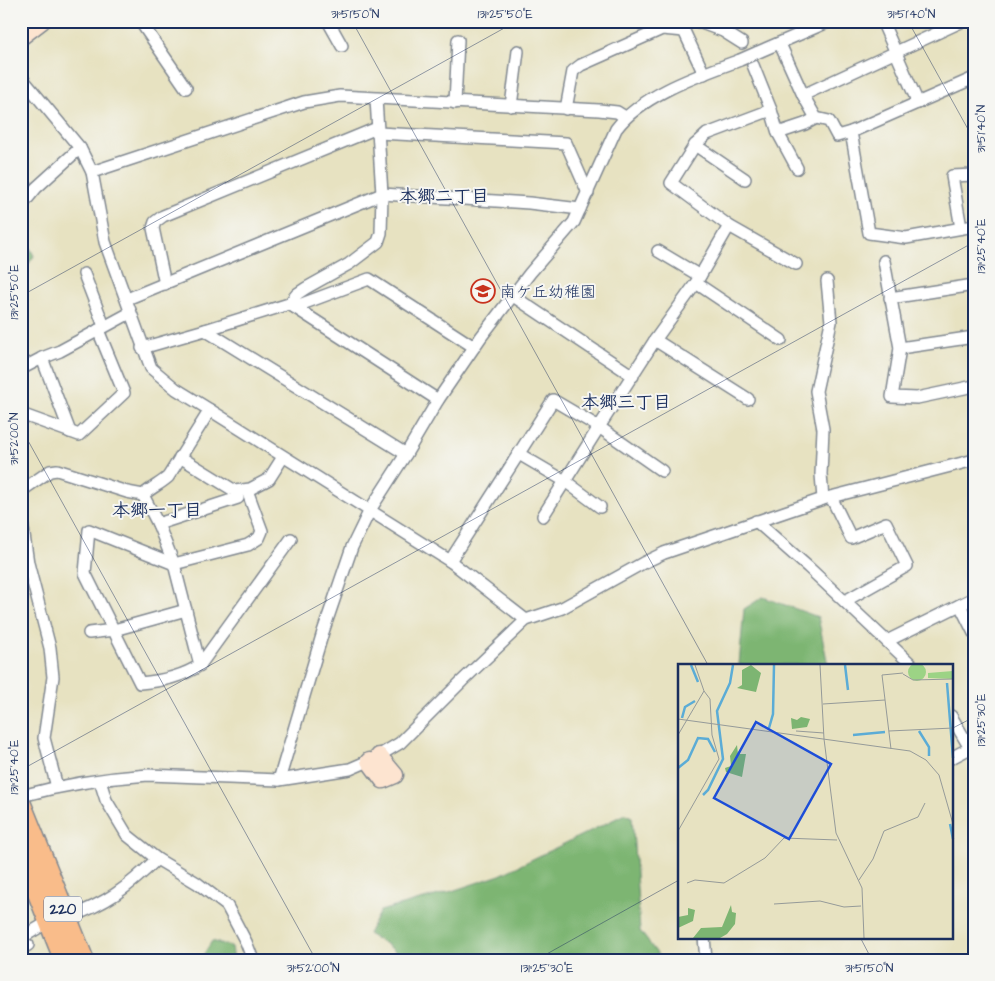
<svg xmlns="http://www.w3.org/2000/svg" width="995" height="981" viewBox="0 0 995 981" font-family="'Architects Daughter','Klee One',sans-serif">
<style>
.forest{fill:#7db572;stroke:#4c7268}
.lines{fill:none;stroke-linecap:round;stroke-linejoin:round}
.street-casing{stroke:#818890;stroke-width:14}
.secondary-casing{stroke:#818890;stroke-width:19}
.highway-casing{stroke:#818890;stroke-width:24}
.street{stroke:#fff;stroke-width:11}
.secondary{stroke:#fde4d0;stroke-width:16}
.highway{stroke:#f9bc8a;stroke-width:21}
.street-bridge-casing{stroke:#818890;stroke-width:14;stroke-linecap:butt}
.street-bridge{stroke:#fff;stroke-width:11}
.ticks{fill:none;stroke:#1b2f5e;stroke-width:1;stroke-opacity:0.45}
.labels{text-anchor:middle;stroke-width:4;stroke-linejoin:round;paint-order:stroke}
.shield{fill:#f6f6f2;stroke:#5d6b8a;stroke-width:1}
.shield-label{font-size:15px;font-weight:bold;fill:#1b2f5e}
.poi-label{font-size:16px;fill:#1b2f5e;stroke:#f6f6f2;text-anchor:start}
.neighbourhood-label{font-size:18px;font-weight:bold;fill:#1b2f5e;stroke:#f6f6f2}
.inset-river{fill:none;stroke:#5bacd6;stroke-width:2.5}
.inset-road{fill:none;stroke:#959a99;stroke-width:1}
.view{fill:#1d4ed8;fill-opacity:0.15;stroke:#1d4ed8;stroke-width:2.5}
.inset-edge{fill:none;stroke:#1b2f5e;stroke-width:2.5}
.neatline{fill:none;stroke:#1b2f5e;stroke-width:2}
.ticks-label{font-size:12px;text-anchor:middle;fill:#1b2f5e}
</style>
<rect width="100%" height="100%" fill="#f6f6f2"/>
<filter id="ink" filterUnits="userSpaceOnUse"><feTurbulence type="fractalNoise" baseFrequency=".02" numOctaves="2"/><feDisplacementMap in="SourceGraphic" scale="10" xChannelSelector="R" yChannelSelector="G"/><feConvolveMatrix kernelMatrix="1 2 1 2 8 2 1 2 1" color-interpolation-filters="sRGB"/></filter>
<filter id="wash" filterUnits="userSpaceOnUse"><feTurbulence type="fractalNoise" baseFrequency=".0096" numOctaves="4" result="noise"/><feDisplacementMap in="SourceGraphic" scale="20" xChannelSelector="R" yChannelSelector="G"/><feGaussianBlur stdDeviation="1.12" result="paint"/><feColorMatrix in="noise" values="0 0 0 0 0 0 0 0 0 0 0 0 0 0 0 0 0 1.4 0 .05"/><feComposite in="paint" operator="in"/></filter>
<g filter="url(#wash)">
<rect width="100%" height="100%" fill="#e7e2c1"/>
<g class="forest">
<polygon points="23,233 34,256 21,275 21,234"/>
<polygon points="763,597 818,617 828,665 739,665 744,609"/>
<polygon points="625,814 632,817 640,931 662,960 406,960 386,944 368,934 380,911 446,893 500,875"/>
<polygon points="212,941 232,947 234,960 200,960"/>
</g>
</g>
<g filter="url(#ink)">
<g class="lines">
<g class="street-casing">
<g id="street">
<polyline points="140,21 186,88"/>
<polyline points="328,21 342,46"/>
<polyline points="696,21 723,31 742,43"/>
<polyline points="882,21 918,103"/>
<polyline points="780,44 803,95 816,118 829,121 837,136 851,132 974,78"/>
<polyline points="756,53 830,21"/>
<polyline points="753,65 771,110 778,133 797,168"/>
<polyline points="21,77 80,148 92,172 105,242 151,368 176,389 210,410 450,561 526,620"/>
<polyline points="803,95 963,21"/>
<polyline points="455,103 458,40"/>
<polyline points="511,106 518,51"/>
<polyline points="566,109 573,71 581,65 662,29 684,31 704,74"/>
<polyline points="771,110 707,134 695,145 671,183 729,226 796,264"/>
<polyline points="851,132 869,233 906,238 974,226"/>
<polyline points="378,133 566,143 588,193"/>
<polyline points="778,133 805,124 816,118"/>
<polyline points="695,145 745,179"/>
<polyline points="92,172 304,102 340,96 599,110 617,112 625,117"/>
<polyline points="22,205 36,188 80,148"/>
<polyline points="961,228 952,176 974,175"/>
<polyline points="658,251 700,276"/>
<polyline points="884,261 900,348 892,397 917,398 974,386"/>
<polyline points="84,274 104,326"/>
<polyline points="696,283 781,340"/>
<polyline points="165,284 153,228 155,222 163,216 377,128"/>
<polyline points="513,296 633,376"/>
<polyline points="890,298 974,285"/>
<polyline points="127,299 382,194 529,203 580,209"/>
<polyline points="291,305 438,400"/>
<polyline points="294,307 369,279 474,347"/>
<polyline points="205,330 406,454"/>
<polyline points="655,340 748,399"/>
<polyline points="142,348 205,330 289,304 297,294 306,288 349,264 378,242 381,233 382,194 376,99"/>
<polyline points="900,348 974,337"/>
<polyline points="42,358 70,432"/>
<polyline points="21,369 42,358 60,351 130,313"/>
<polyline points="21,414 79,435 124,393 98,330"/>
<polyline points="519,454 565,481 600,507"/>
<polyline points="180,457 235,491 250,489 269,479 283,457"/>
<path d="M21,491l29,-20 7,-1 70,22 16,3c8,-7 17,-11 25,-18l42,-67"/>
<polyline points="143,495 158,524 174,564 248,545 259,538 262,531 248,493"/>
<polyline points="831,497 851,538 886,523 907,566 845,601"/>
<polyline points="823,499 821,474 823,429 816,391 831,322 827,281"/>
<polyline points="21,515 28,563 50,648 53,677 44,738 57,787"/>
<polyline points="543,516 599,427 662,471"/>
<polyline points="756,521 808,567 912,665"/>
<polyline points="158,524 238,498"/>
<path d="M89,530l85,34 26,101c-18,12 -38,16 -60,18l-55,-110z"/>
<polyline points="450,561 553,400 599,427 655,340 696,283 729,226"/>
<polyline points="960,605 974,633"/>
<polyline points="89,633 114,630 186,610"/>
<polyline points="887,641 974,598"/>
<polyline points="200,665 291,539"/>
<polyline points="951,716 970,748"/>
<polyline points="951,758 974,746"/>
<path d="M279,780l44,-148 29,-85 18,-37 36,-56 32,-54 43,-63 49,-64 44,-51 42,-93c26,-35 84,-54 124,-69"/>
<polyline points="100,781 106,800 127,835 157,859 197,883 227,906 246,942 253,960"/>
<path d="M21,796c41,-11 84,-18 127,-21l131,5 71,-11 23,-10 27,-16 62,-62 64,-61 36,-12 81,-45 21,-10 159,-54 151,-39"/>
<path d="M67,918c40,-15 59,-29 90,-59"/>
<polyline points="704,937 706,960"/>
<polyline points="21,938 50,921"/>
<polyline points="21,949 28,945"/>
</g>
</g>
<g class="secondary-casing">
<g id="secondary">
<polyline points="21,37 42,21"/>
<polyline points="369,761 383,780 395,775 379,756"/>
</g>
</g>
<g class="highway-casing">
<g id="highway">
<polyline points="21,806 83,960"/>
<polyline points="21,849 65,960"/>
</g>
</g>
<use href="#street" class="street"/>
<use href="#secondary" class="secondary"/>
<use href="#highway" class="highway"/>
<g class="street-bridge-casing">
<polyline id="street-bridge" points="740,60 756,53"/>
</g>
<use href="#street-bridge" class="street-bridge"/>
</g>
</g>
<path class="ticks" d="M352,21l356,644M908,21l66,119M21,296l496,-275M21,428l295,532M951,729l23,-12M21,770l953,-528M860,937l12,23M536,960l143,-80"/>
<defs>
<g id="school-ring" transform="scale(1.25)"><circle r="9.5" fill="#f6f6f2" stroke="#c8321e" stroke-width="1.5"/><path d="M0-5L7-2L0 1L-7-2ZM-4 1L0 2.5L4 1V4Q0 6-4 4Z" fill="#c8321e"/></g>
</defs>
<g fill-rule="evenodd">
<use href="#school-ring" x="483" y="291"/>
</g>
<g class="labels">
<rect class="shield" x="44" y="896.5" width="38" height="25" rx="4"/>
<g class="shield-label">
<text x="63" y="914">220</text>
</g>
<g class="poi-label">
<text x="500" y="297">南ケ丘幼稚園</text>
</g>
<g class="neighbourhood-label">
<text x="444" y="202">本郷二丁目</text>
<text x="626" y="408">本郷三丁目</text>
<text x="157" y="516">本郷一丁目</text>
</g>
</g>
<g transform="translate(678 664)">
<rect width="275" height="275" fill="#e7e2c1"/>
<path d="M230 8a9 9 0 1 1 18 0a9 9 0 1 1-18 0ZM275,7v8l-25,-1v-5z" fill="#9cd385"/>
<path d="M73,1l10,8 -5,19 -19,-4 5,-3v-15zM123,53l9,2 -3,8 -15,2 -1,-11 6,2zM59,81l1,9h8l-4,23 -16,-5 -1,-4 6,-2 -1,-10zM53,241l1,7 4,1 -1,11 -8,10 -7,4h-27l8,-10 21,-1zM10,244l7,2 -2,11 -15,7v-11l10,-2z" fill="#7db572"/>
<path class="inset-river" d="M13,1l7,17M167,1l3,25M269,19l6,75M4,54l3,-11 10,-6M91,64l4,-14 1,-49M241,67l10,16v9M175,71l32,-3M0,104l10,-8 10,-22 10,1 7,13M25,131l5,-5 15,-31 -6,-48 13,-28 3,-18M272,160l3,15"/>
<path class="inset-road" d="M142,1l4,74 12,94 26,55 2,50M225,10l10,6 40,-1M145,40l62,-4M0,55l232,32 16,9 13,15 14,49M118,67l28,2M211,67l64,-3M0,71l26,-44 -9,-26M213,85l-9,-74 21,-2M0,167l41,-72 -7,-24 -2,-36 -6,-8M181,216l14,-21 11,-28 34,-14 7,-14M9,219l8,-3 29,3 41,-25 19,-20 53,2M96,240l46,-3 24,6 17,-1"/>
<path class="view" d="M78,58l75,42 -42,75 -75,-41z"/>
<rect width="275" height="275" class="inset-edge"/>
</g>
<rect width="995" height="981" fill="none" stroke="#f6f6f2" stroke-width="55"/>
<rect x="28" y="28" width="940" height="926" class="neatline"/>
<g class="ticks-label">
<text x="355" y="18">31°51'50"N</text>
<text x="505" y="18">131°25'50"E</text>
<text x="911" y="18">31°51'40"N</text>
<text transform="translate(981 129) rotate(-90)" y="4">31°51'40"N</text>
<text transform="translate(981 246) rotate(-90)" y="4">131°25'40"E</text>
<text transform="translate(14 292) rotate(-90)" y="4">131°25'50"E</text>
<text transform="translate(14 439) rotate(-90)" y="4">31°52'00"N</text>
<text transform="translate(981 720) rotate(-90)" y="4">131°25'30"E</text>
<text transform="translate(14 767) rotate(-90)" y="4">131°25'40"E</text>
<text x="313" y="972">31°52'00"N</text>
<text x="547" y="972">131°25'30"E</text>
<text x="869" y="972">31°51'50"N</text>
</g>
</svg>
